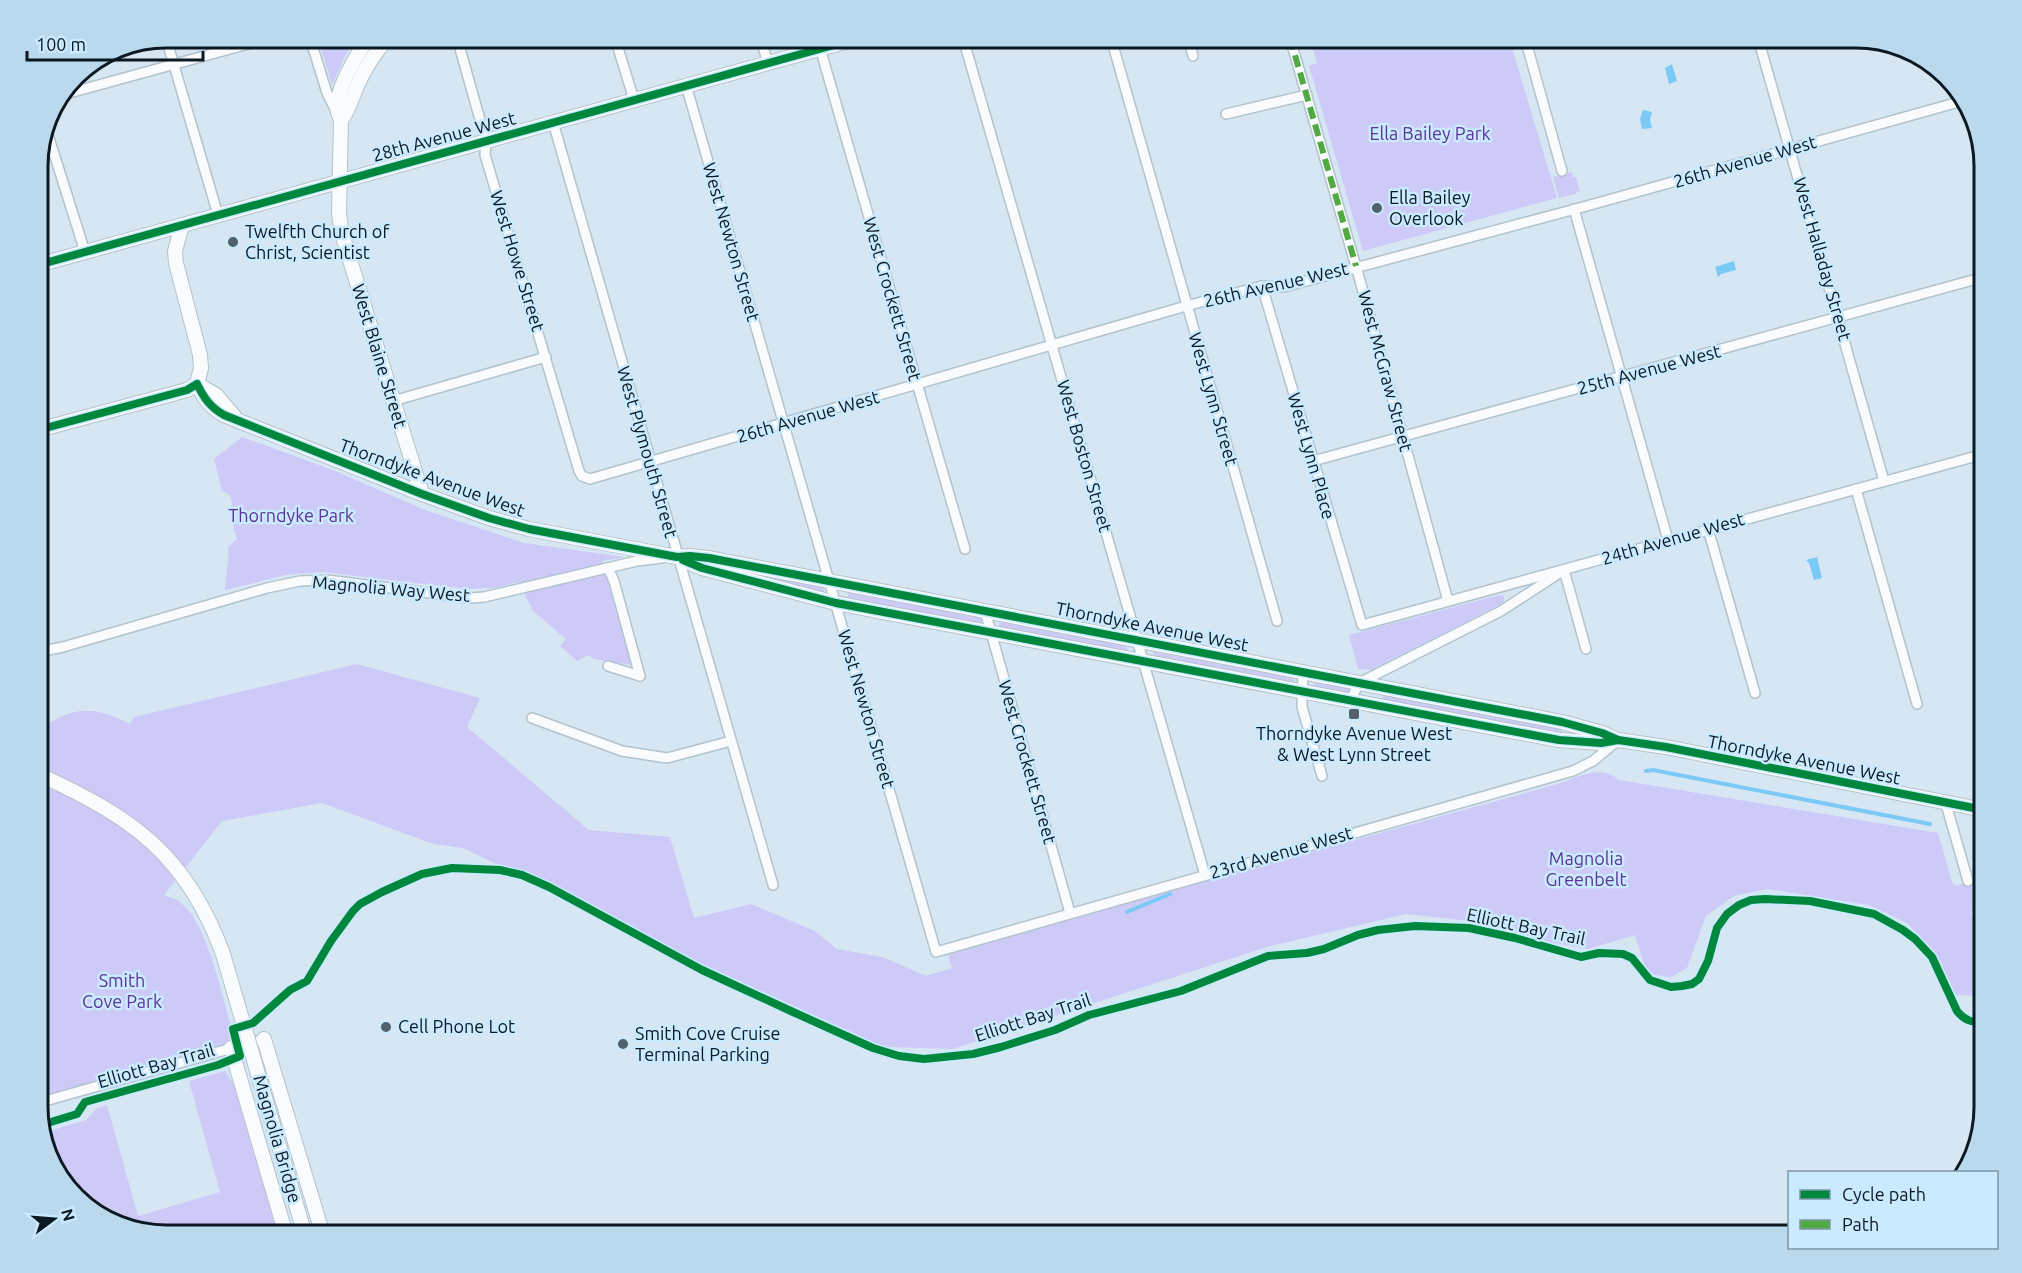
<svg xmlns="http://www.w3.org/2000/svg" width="2022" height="1273" viewBox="0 0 2022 1273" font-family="Ubuntu,sans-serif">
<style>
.green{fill:#cecaf8}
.water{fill:#7ac9f6}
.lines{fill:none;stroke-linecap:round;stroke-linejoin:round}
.stream{stroke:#7ac9f6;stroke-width:4}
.street-casing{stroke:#b3c3cd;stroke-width:12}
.secondary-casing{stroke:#b3c3cd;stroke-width:16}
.street{stroke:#f9fbfd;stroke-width:9}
.secondary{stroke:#f9fbfd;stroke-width:14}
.secondary-bridge-casing{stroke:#b3c3cd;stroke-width:16;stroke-linecap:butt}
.secondary-bridge{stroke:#f9fbfd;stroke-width:14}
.quiet{stroke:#50a943;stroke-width:6;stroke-dasharray:12 6;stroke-linecap:butt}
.cycleway-casing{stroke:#caeaff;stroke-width:11}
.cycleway{stroke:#00873e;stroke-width:8}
.poi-dot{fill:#52616b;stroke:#caeaff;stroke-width:2}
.labels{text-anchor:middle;stroke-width:5;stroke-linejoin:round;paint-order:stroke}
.park-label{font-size:18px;fill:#5b339a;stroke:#caeaff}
.street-label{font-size:18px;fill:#0b1922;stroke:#caeaff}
.poi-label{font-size:18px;fill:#0b1922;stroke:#caeaff;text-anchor:start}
.rim{fill:none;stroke:#0b1922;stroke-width:3}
</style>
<rect width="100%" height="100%" fill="#d6e7f3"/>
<g class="green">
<polygon points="318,38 357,38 346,54 332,85"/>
<polygon points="1310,38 1407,38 1382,46 1417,38 1509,38 1557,198 1363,251 1309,66 1317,63"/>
<polygon points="1572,172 1573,177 1576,177 1580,192 1577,191 1576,194 1559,198 1553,177"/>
<path d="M242,437l91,33 92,40 99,33 101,14 -23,4 30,104 -38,-6 -5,-4 -12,6 -17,-15 6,-7 -33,-28 -14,-29 -26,6 -26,1 -145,-17 -36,3 -61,15c0,-15 5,-30 3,-43l9,-8 -8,-27 3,-8 -2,-9 -8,-4 -8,-32z"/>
<polygon points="701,561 819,585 823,586 824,593"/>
<polygon points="849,593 983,618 985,620 984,626 847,598"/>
<polygon points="1499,595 1504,596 1504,602 1491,609 1371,670 1358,669 1349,635"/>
<polygon points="1002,622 1123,645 1127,647 1128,652 999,629 999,623"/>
<polygon points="1153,652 1293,678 1295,683 1294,685 1154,657"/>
<path d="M357,664l123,34 -13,29 122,103 81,7 24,81 57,-14 64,27 22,18 46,8 43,19 26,-8 -4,-13 123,-37 487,-134c20,-7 43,-20 61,-4l319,53 14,49 3,4 20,-6 8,28 -12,4 13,36v56l-2,-8 -26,-1 -21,-43 -28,-29 -38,-18 -102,-16 -33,7 -28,20 -19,52 -16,9 -24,-3 -12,-39 -47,14 -45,-8 -54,-18 -83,-9 -139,33 -314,102 -69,-2 -197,-90 -224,-109 -30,-4 -111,-41 -100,18 -58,74c5,2 13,4 17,8 29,22 44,108 56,144l-199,56v-372c33,-25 56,-26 92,-7l4,-7z"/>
<polygon points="1315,682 1345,687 1350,691 1344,694 1313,689 1312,686"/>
<polygon points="1383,695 1561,729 1562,733 1561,735 1382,701"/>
<polygon points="225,1071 234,1085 278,1235 166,1235 95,1214 55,1172 43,1133 86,1120 97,1108 107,1105 138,1216 220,1192 189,1081"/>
</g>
<g class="water">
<polygon points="1672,64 1677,81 1669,84 1665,68"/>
<polygon points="1643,110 1652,112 1650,119 1652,128 1642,129 1640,119"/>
<polygon points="1734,261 1736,270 1721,274 1718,277 1715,267"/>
<polygon points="1817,557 1822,578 1814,580 1809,563 1806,560"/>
</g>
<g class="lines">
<g class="stream">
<polyline points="1646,771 1653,770 1930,824"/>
<polyline points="1127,912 1170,894"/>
</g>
<g class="street-casing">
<g id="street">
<polyline points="166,38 218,215"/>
<polyline points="310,38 327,93 336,111"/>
<polyline points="457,38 486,141 485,155 579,471 582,476 590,479 1186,306 1262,286 1284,287 1583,207 1966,100"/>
<polyline points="615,38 634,100"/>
<polyline points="760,38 768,63"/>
<polyline points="963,38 1205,875"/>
<polyline points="1111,38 1277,621"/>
<polyline points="1188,38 1193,56"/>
<polyline points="1290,38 1359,277 1448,601"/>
<polyline points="1525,38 1562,171"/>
<polyline points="1758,38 1884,481"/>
<polyline points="820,48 965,549"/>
<polyline points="686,85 936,952 1573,771 1593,761 1617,741"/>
<polyline points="62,95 270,38"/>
<polyline points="1226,114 1307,95"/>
<polyline points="553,122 773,885"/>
<polyline points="45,125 85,252"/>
<polyline points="1574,209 1668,540"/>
<polyline points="1262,286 1362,625 1984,454"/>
<polyline points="393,401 546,357"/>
<polyline points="1313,461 1984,277"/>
<polyline points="1856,489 1917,704"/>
<polyline points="1708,529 1755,693"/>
<polyline points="608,568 614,581 640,676"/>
<polyline points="985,611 1070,913"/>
<polyline points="38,652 63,647 267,588 300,581 327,580 470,598 484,597 637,561 662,558"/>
<polyline points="608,666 640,676"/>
<polyline points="1303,671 1302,707 1322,776"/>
<polyline points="1350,701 1359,683 1501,611 1564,570 1586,649"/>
<polyline points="532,718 622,751 667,758 731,741"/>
<polyline points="1946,804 1968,881"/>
<polyline points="38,1103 264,1039"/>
</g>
</g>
<g class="secondary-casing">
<g id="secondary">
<path d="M369,38c-11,14 -32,50 -32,69 0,4 3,10 4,14l-2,93 3,20 80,260"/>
<path d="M341,121c8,-12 11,-23 16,-35 8,-18 18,-34 31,-48"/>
<polyline points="182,225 175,251 176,263 200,355 201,368 197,384"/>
<polyline points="38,265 859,38"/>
<path d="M197,384c7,14 13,23 27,31l198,79 67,24 40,11 148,28 13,-1 19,2 853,164 40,11 16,7"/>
<polyline points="197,384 216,395 234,416"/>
<polyline points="38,430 187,390 197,384"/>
<polyline points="679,558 702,568 836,603 882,612 1559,740 1601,743 1618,740 1666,747 1984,810"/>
<polyline points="264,1039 323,1235"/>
<polyline points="231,1048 286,1235"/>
</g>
</g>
<use href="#street" class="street"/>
<use href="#secondary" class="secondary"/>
<g class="secondary-bridge-casing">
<path id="secondary-bridge" d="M38,774c93,43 148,79 185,180l82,281"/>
</g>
<use href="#secondary-bridge" class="secondary-bridge"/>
<polyline class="quiet" points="1290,38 1356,266"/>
<g class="cycleway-casing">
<g id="cycleway">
<polyline points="38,265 859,38"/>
<path d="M197,384c7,14 13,23 27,31l198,79 67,24 40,11 148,28 13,-1 19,2 853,164 40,11 16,7"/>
<polyline points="38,430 187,390 197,384"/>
<polyline points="683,560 702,568 836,603 1559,740 1601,743 1618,740 1666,747 1984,810"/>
<path d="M41,1125l36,-11 8,-12 133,-37 22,-9 -7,-27 20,-6 37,-33 17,-9 24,-40 22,-30 7,-7 22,-12 40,-18 30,-6 48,2 22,5 27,12 153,83 91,42 80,36 26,8 25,3 49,-5 28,-7 54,-17 34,-15 92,-24 87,-35 39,-3 17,-4 34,-14 20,-5 37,-4 54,2 46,10 66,19 18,-4 24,1 9,4 18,22 21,7 11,-1 10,-2 7,-5 9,-18 9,-33 10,-14 12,-9 12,-5 14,-1 45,2 64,13 29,16 12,9 17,18 25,54c8,10 15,11 27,12"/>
</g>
</g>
<use href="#cycleway" class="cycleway"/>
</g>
<g class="poi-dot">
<circle cx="1377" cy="208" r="6"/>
<circle cx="233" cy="242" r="6"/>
<rect x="1348" y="708" width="12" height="12" rx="3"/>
<circle cx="386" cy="1027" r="6"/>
<circle cx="623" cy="1044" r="6"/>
</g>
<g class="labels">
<g class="park-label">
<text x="1430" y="140">Ella Bailey Park</text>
<text x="291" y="522">Thorndyke Park</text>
<text x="1586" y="865">Magnolia<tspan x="1586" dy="21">Greenbelt</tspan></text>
<text x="122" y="987">Smith<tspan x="122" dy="21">Cove Park</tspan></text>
</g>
<g class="street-label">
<text transform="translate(444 137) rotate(-15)" y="6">28th Avenue West</text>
<text transform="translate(1745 162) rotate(-16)" y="6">26th Avenue West</text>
<text transform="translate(731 242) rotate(74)" y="6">West Newton Street</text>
<text transform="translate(1822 259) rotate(74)" y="6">West Halladay Street</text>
<text transform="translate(517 261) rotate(73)" y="6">West Howe Street</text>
<text transform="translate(1276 285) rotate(-13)" y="6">26th Avenue West</text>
<text transform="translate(892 299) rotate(74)" y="6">West Crockett Street</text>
<text transform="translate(379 356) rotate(73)" y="6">West Blaine Street</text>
<text transform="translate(1649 370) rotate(-15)" y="6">25th Avenue West</text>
<text transform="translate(1385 371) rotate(75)" y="6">West McGraw Street</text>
<text transform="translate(1213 399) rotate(74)" y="6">West Lynn Street</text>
<text transform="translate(808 417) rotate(-16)" y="6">26th Avenue West</text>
<text transform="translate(647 452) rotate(74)" y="6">West Plymouth Street</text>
<text transform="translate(1084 456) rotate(74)" y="6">West Boston Street</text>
<text transform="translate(1311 456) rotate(74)" y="6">West Lynn Place</text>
<text transform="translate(432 478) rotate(20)" y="6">Thorndyke Avenue West</text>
<text transform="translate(1673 539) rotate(-16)" y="6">24th Avenue West</text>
<text transform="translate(391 589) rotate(5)" y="6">Magnolia Way West</text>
<text transform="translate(1152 627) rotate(11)" y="6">Thorndyke Avenue West</text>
<text transform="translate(866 709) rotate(74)" y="6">West Newton Street</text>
<text transform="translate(1804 760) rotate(11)" y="6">Thorndyke Avenue West</text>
<text transform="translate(1027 762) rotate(74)" y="6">West Crockett Street</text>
<text transform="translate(1281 853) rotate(-16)" y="6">23rd Avenue West</text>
<text transform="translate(1526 927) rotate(12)" y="6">Elliott Bay Trail</text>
<text transform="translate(1033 1018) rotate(-18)" y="6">Elliott Bay Trail</text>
<text transform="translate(156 1066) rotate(-16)" y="6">Elliott Bay Trail</text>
<text transform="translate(277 1139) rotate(74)" y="6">Magnolia Bridge</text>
</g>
<g class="poi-label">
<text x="1389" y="204">Ella Bailey<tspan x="1389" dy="21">Overlook</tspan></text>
<text x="245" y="238">Twelfth Church of<tspan x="245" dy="21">Christ, Scientist</tspan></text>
<text x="1354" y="740" text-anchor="middle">Thorndyke Avenue West<tspan x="1354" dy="21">&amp; West Lynn Street</tspan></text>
<text x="398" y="1033">Cell Phone Lot</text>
<text x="635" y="1040">Smith Cove Cruise<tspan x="635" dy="21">Terminal Parking</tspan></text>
</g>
</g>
<path d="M0 0H2022V1273H0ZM166 48H1856A118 118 0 0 1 1974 166V1107A118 118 0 0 1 1856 1225H166A118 118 0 0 1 48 1107V166A118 118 0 0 1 166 48Z" fill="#bbd9ed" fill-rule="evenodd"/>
<path class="rim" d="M166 48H1856A118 118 0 0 1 1974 166V1107A118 118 0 0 1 1856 1225H166A118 118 0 0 1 48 1107V166A118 118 0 0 1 166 48Z"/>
<rect x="1788" y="1171" width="210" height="78" fill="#caeaff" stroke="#7e96a7" stroke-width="1.5"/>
<rect x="1800" y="1190" width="30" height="9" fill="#00873e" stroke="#7e96a7" stroke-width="1.5"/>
<text x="1842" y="1201" font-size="18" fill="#0b1922">Cycle path</text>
<rect x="1800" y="1220" width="30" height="9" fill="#50a943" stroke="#7e96a7" stroke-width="1.5"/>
<text x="1842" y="1231" font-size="18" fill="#0b1922">Path</text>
<g transform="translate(54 1219) rotate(74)" stroke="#caeaff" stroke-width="4.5" paint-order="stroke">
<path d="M0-4.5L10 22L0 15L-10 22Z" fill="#0b1922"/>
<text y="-9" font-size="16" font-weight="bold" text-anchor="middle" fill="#0b1922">N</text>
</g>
<path d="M27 51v9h176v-9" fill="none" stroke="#0b1922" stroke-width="3"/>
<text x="36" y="51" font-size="18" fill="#0b1922" stroke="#caeaff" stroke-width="4.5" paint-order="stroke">100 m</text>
</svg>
